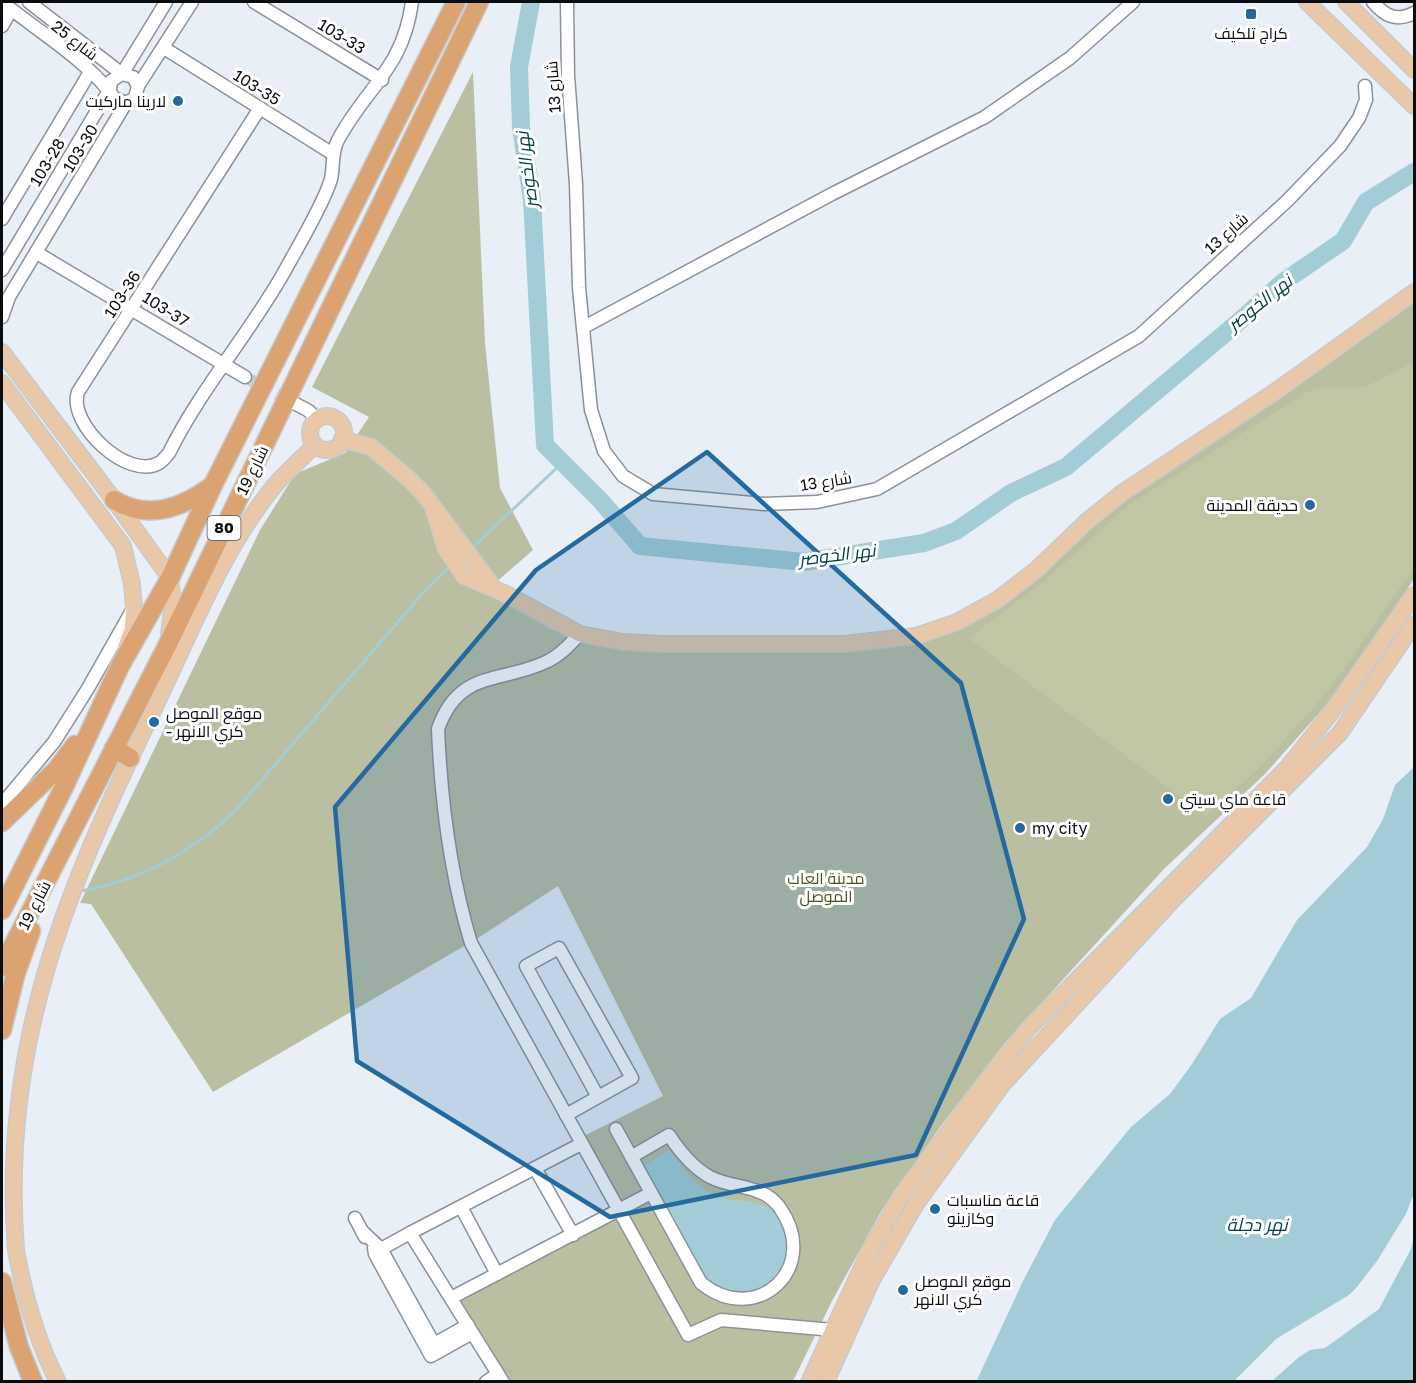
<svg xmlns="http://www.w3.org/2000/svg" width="1416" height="1383" viewBox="0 0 1416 1383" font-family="'Golos Text',Cairo,sans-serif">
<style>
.green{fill:#bbbfa2}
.forest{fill:#c0c5a3}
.water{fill:#a3cdd6}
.pier{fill:#e8eff7}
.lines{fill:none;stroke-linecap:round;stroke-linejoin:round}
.stream{stroke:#a3cdd6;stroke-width:3}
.river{stroke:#a3cdd6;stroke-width:18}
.minor-tunnel{stroke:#c7cdd4;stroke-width:12;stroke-dasharray:12 6;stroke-linecap:butt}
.minor-casing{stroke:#8b9299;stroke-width:15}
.major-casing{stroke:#c9caca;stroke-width:18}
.highway-casing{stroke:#c9caca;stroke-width:21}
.minor{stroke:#fff;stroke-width:12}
.major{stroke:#e9c8aa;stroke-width:15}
.highway{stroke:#dba372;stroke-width:18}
.marked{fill:#256a9f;fill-opacity:0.2;stroke:#256a9f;stroke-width:4.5;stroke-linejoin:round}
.poi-dot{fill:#256a9f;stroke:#fff;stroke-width:2}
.labels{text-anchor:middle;stroke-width:6;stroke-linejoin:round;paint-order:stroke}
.shield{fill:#fff;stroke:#545657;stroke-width:1.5}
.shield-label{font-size:15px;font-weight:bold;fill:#0a0d0f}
.poi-label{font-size:16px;fill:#0a0d0f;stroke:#fff;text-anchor:start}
.street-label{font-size:16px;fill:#0a0d0f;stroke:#fff}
.park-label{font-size:16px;fill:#4f551e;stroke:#fff}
.water-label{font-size:18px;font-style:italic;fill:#00404b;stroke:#fff}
</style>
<rect width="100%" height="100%" fill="#e8eff7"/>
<polygon class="green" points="473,72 485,343 500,488 533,550 486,591 551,629 596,646 629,649 906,644 1035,580 1124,498 1414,300 1414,579 1337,693 1265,774 1164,869 1005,1043 941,1126 882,1210 832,1301 793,1381 506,1381 454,1300 623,1214 582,1137 663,1096 558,886 478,938 213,1092 91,904 80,903 260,530 295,474 345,453 369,417 312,387"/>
<polygon class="forest" points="1414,362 1414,568 1328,691 1263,764 1206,816 969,638 1042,583 1130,504 1314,388 1365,387"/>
<g class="water">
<polygon points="1414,767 1414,1381 976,1382 1024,1279 1055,1220 1131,1127 1170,1094 1192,1064 1220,1019 1251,998 1297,920 1367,847 1383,819 1395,785"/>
<path d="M669,1150c12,15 24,34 41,43 24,14 55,-1 73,31 25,46 -34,90 -74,58 -9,-6 -14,-21 -20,-31 -16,-27 -32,-55 -48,-83z"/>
</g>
<polygon class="pier" points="1414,1193 1414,1236 1411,1249 1379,1309 1325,1348 1310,1350 1299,1357 1272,1381 1234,1381 1276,1339 1349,1295 1357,1287 1377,1261 1406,1214"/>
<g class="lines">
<g class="stream">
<polyline points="471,549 563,462"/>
<path d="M81,891c61,-11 111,-38 155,-81l192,-223 24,-22"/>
</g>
<polyline class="river" points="531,2 519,67 521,128 532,199 545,445 600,500 640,546 804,562 924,543 956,531 1011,493 1066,467 1235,325 1283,282 1343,241 1366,202 1414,172"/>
<polyline class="minor-tunnel" points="245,377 292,402"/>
<g class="minor-casing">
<g id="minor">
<path d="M2,2c33,27 90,62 112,96l12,5"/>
<polyline points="29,2 122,74 133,77 138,86"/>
<polyline points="254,2 382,80"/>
<polyline points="567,2 568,75 576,184 579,288 591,410 604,451 623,476 653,494 764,504 817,502 877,489 1139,336 1287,201 1340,146 1359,118 1366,100 1365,86"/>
<path d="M1373,2c12,14 23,20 41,11"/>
<polyline points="2,26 11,10"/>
<polyline points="164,48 333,154"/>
<path d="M260,108l-182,284c-11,32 50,89 81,71 4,-2 7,-7 10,-10 33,-67 84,-123 119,-188 12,-22 37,-64 43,-86 3,-13 0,-26 7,-39 29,-54 65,-71 74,-138"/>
<polyline points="2,219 90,72"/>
<polyline points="37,253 245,377"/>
<polyline points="2,270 110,89 111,81 122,74 166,2"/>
<polyline points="2,317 9,297 126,103 135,98 138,86 192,2"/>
<polyline points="584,327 832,194 985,117 1070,58 1133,2"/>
<polyline points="294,403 309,411 317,420"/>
<path d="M580,634c-10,10 -19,21 -32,27 -46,23 -89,7 -110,68 3,71 12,145 33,214l217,392 33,-15 112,10"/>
<polyline points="2,804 54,742 87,690 133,609"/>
<polyline points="566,1115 632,1078 559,948 526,966 598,1097"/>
<path d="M616,1129l85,154c55,45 121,-15 79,-75 -16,-24 -47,-19 -70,-31 -18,-10 -30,-25 -41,-42l-38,22"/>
<polyline points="535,1168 573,1235"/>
<polyline points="461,1207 497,1274"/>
<polyline points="355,1218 365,1237"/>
<polyline points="362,1231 381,1249 410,1233"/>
<polyline points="451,1298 651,1193"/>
<polyline points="468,1325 434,1344 381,1249 374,1248 375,1254 431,1356 472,1333"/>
<polyline points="486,1382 498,1374"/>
<polyline points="503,1382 410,1233 581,1144"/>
</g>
</g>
<g class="major-casing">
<g id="major">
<polyline points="1307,2 1414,106"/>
<polyline points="1346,2 1414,70"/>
<polyline points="2,352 114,500 170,578 173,602 169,635"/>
<polyline points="2,383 123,546 132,584 134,608 132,630 126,646"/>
<circle cx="327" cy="433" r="17"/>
<polyline points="342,439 371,447 408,478 423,493 493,587"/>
<polyline points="434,510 446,549 464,576 504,593 580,634 623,642 661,644 845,644 916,636 957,622 997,600 1036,570 1086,522 1122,493 1276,391 1414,292"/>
<path d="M58,1382c-21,-41 -34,-87 -42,-132 -16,-203 50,-359 135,-535 38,-77 69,-163 124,-230 12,-14 27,-27 40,-40"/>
<polyline points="809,1382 869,1252 901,1196 976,1095 1028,1029 1287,768 1334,709 1414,595"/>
<polyline points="826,1382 872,1280 916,1204 1002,1085 1173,900 1340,733 1414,624"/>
</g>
</g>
<g class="highway-casing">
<g id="highway">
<path d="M114,500c34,21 68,8 98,-14"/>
<polyline points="114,748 130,758"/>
<polyline points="2,822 57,769 75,745"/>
<polyline points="2,910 64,787 120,666 170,578 213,485 456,2"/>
<polyline points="2,967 166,648 479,2"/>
<polyline points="2,1030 15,976 31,931"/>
<polyline points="2,1282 19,1347 33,1382"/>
</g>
</g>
<use href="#minor" class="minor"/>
<use href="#major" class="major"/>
<use href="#highway" class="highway"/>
</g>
<path class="marked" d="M707,452l254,231 63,236 -108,236 -306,62 -253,-156 -22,-254 201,-237z"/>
<g class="poi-dot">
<rect x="1245" y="8" width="12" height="12" rx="3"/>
<circle cx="178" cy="101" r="6"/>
<circle cx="1310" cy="505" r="6"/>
<circle cx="154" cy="722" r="6"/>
<circle cx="1168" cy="799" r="6"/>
<circle cx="1020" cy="828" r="6"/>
<circle cx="935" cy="1209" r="6"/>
<circle cx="903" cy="1290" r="6"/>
</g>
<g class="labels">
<rect class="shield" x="207.5" y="516" width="33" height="24" rx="4.5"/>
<g class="shield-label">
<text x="224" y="533">80</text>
</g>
<g class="poi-label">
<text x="1251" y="39" text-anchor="middle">كراج تلكيف</text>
<text x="166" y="107" text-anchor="end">لارينا ماركيت</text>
<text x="1298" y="511" text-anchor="end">حديقة المدينة</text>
<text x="166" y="719">موقع الموصل<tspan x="166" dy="18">- كري الانهر</tspan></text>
<text x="1180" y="805">قاعة ماي سيتي</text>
<text x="1032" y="834">my city</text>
<text x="947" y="1206">قاعة مناسبات<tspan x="947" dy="18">وكازينو</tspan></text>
<text x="915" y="1287">موقع الموصل<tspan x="915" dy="18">كري الانهر</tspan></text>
</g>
<g class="street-label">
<text transform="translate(342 36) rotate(31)" y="6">103-33</text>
<text transform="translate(75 40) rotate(38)" y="6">شارع 25</text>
<text transform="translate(257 87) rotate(32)" y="6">103-35</text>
<text transform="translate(553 87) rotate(-94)" y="6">شارع 13</text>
<text transform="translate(80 148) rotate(-59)" y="6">103-30</text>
<text transform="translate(47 162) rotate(-59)" y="6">103-28</text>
<text transform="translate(1226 233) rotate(-42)" y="6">شارع 13</text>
<text transform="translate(122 294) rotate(-57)" y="6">103-36</text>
<text transform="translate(166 309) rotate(32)" y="6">103-37</text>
<text transform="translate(252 470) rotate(-64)" y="6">شارع 19</text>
<text transform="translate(826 481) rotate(-9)" y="6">شارع 13</text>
<text transform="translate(34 905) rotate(-63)" y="6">شارع 19</text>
</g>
<g class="park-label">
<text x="826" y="884">مدينة العاب<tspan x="826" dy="18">الموصل</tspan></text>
</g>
<g class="water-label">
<text transform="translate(527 170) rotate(-97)" y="6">نهر الخوصر</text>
<text transform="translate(1260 303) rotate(-39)" y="6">نهر الخوصر</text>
<text transform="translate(837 555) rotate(-7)" y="6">نهر الخوصر</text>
<text x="1257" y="1231">نهر دجلة</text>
</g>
</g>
<rect width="1416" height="1383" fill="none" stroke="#0a0d0f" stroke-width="6"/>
</svg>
